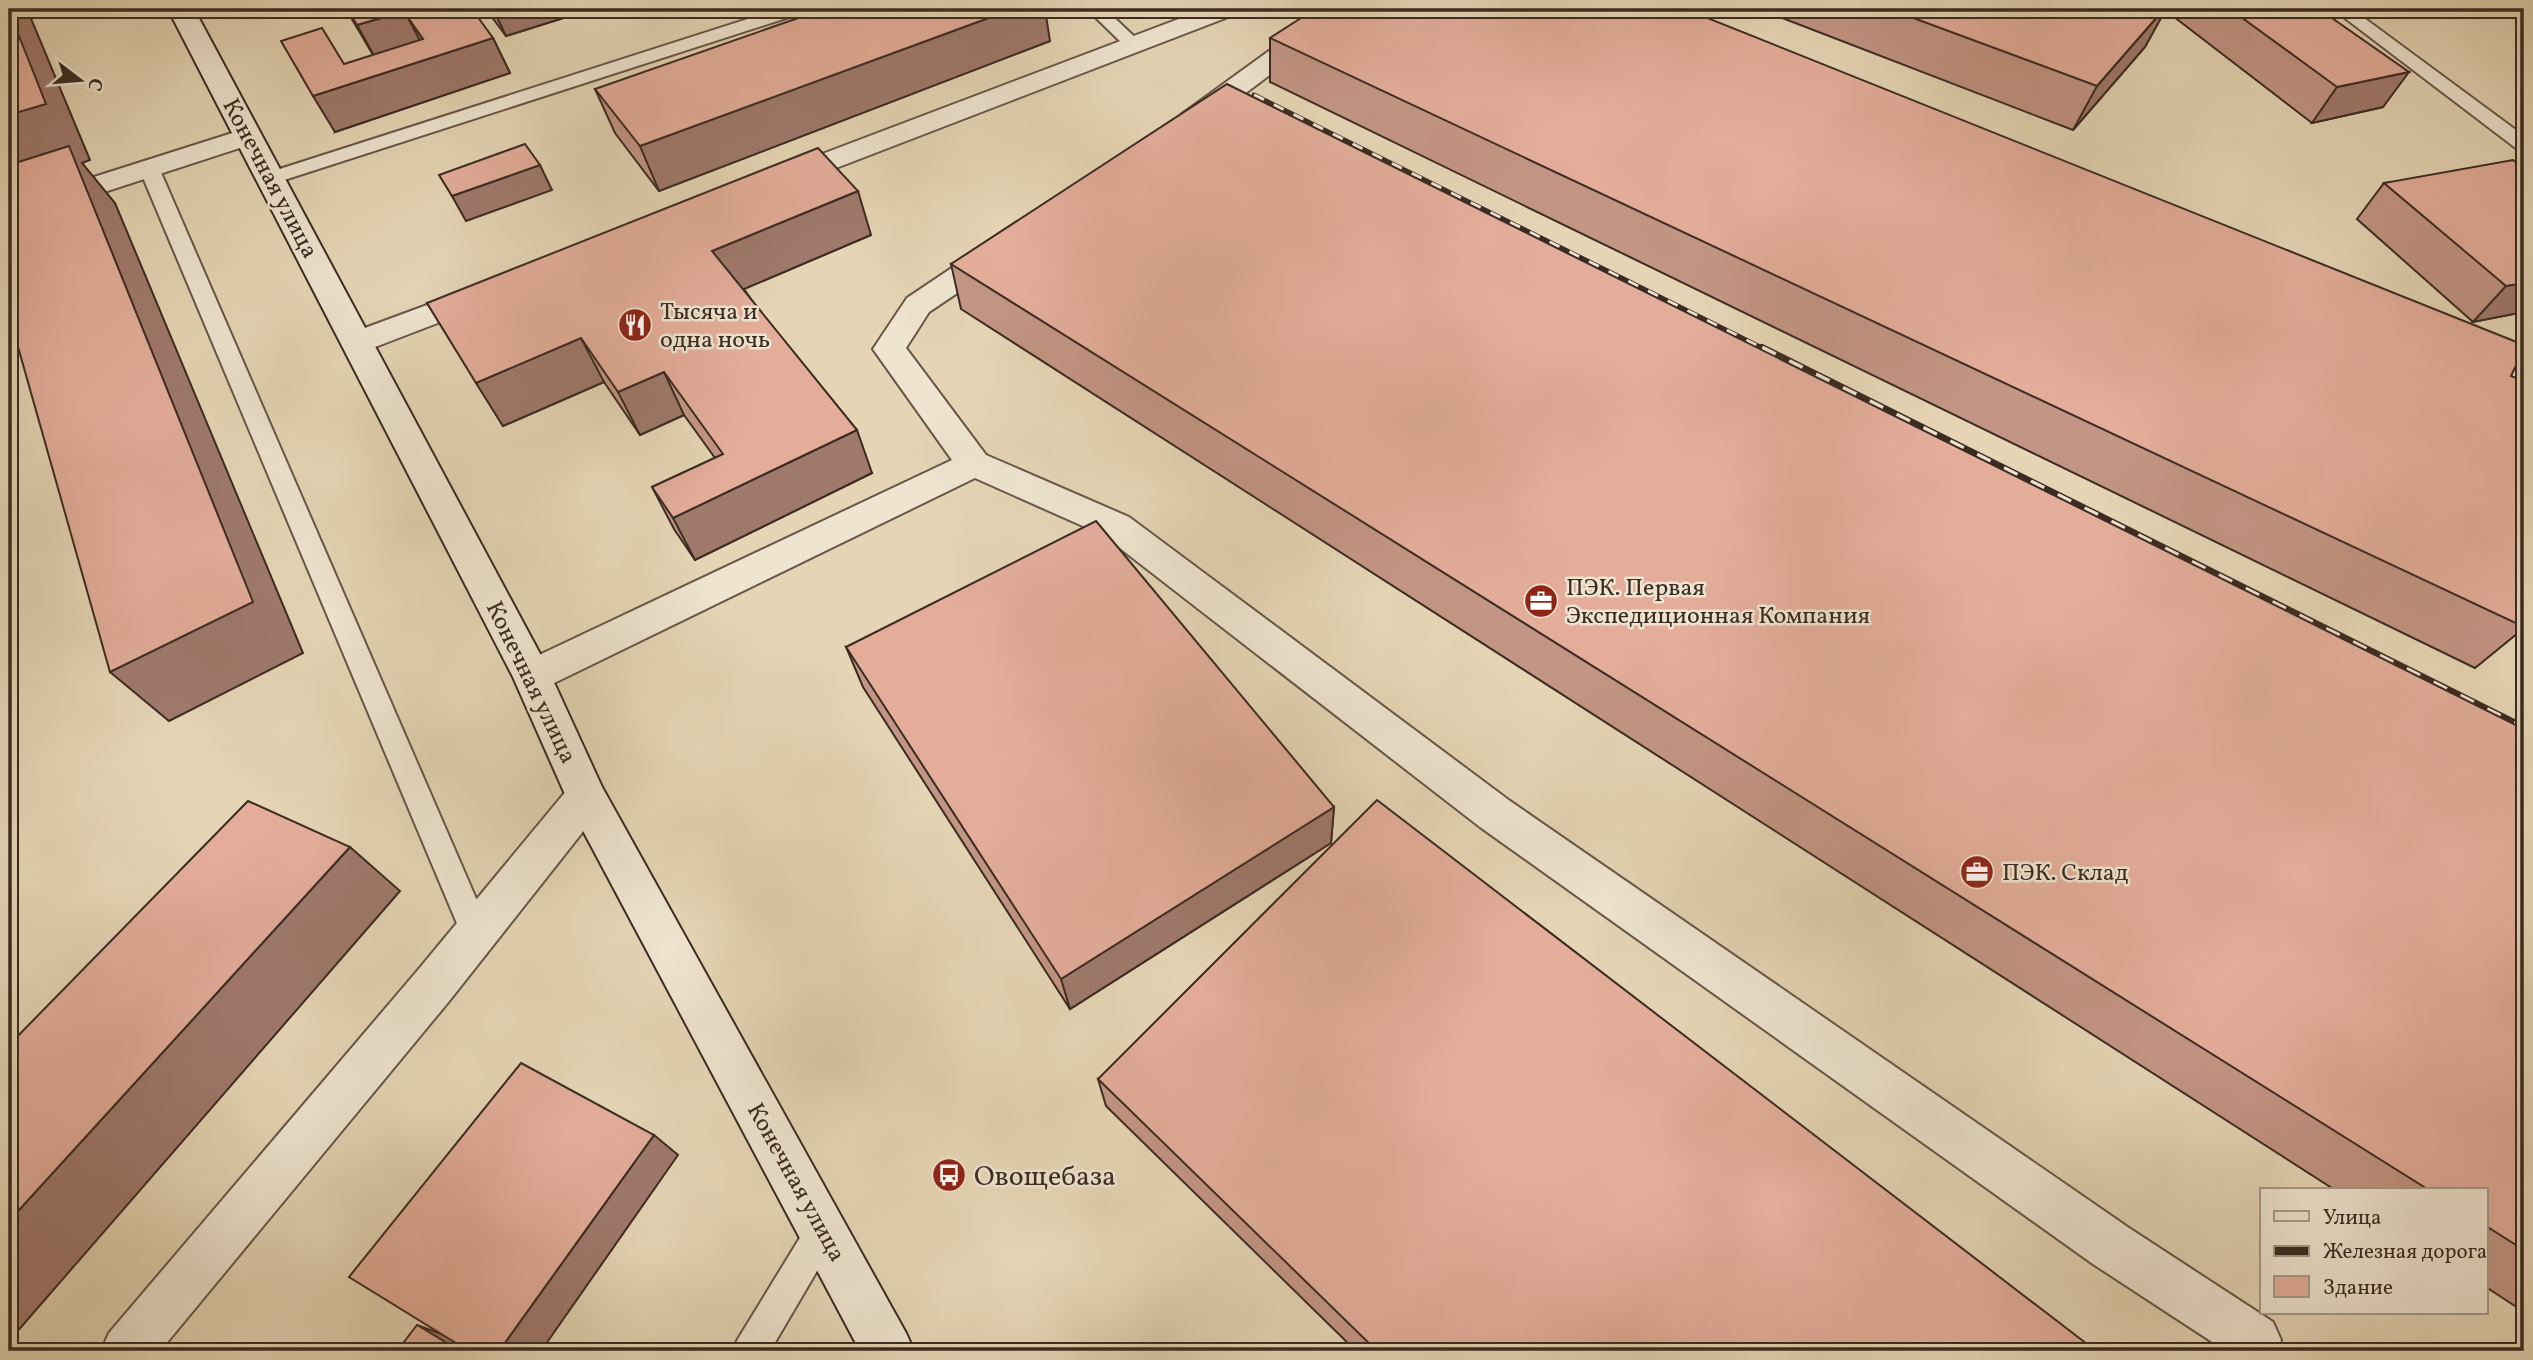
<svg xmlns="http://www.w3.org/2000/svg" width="2533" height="1360" viewBox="0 0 2533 1360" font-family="Vollkorn,serif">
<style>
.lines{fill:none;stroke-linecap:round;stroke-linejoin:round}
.lane-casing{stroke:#665647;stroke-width:4}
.street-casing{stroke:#665647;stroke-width:4}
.secondary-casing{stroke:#3b2b22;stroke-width:4}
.lane{fill:#eee4cf;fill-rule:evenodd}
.street{fill:#eee4cf;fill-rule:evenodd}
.secondary{fill:#eee4cf;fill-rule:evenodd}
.rail-far1-casing{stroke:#3b2b22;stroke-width:5}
.rail-casing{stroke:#3b2b22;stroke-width:8}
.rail-far1{stroke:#eee4cf;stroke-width:3.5;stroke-dasharray:11;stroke-linecap:butt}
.rail{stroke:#eee4cf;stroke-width:5;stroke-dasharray:15;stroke-linecap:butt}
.wall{fill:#c39584;stroke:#3b2b22;stroke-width:2}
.shaded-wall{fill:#9f796c;stroke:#3b2b22;stroke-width:2}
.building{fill:#e3ad9a;stroke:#3b2b22;stroke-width:2}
.labels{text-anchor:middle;stroke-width:5;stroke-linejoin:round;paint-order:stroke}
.street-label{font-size:24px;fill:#3b2b22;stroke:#eee4cf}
.poi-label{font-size:24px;fill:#3b2b22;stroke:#eee4cf;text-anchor:start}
.near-poi-label{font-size:28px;fill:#3b2b22;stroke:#eee4cf;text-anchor:start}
</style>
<rect width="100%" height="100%" fill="#e5d5b5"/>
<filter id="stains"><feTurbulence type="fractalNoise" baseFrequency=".00286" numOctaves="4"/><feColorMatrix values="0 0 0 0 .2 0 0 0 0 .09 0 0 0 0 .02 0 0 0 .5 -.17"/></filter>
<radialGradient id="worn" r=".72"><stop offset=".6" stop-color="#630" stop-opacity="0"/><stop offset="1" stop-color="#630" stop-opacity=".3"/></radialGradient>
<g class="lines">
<g class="lane-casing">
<g id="lane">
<polygon points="779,9 805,9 802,13 278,182 264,182 261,178 264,174"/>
<polygon points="1087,9 1105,9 1142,44 1133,49 1127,48"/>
<polygon points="2333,9 2352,9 2524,136 2524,151 2517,149"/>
<polygon points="149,162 159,168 491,933 486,943 476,947 466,943 461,933 139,168"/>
<polygon points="824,1213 836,1218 841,1230 770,1351 732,1351 738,1339 812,1218"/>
</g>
</g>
<g class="street-casing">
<g id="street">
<polygon points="1205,9 1240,9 1236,14 792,185 782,188 772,185 768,179 772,173"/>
<polygon points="1336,9 1367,9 1363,14 1316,40 1202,126 1192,128 1182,126 1178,120 1182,114 1298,30"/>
<polygon points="248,128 258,130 262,136 258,142 9,223 9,204"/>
<polygon points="997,242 1008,245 1012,252 1008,259 929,312 906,348 986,455 1129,517 1510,801 2129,1228 2273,1322 2281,1340 2278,1351 2226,1351 2093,1264 1480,827 1103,535 975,478 546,687 532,692 518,687 513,676 518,665 952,460 873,349 907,298 986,245"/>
<polygon points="484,284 495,287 499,294 495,301 357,354 346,351 341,343 346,335"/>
<polygon points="2465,341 2524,366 2524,390 2454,360 2449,352 2454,344"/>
<polygon points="586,779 600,784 606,797 600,810 450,1000 160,1351 101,1351 109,1333 418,970 572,784"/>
</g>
</g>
<g class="secondary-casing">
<polygon id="secondary" points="168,9 194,9 546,665 602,787 906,1333 914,1351 860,1351 572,810 513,677"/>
</g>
<use href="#lane" class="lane"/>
<use href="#street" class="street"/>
<use href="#secondary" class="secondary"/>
<g class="rail-far1-casing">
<polyline id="rail-far1" points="1254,95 1766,350"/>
</g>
<g class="rail-casing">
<polyline id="rail" points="1762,348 2524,728"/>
</g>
<use href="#rail-far1" class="rail-far1"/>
<use href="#rail" class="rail"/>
</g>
<g class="wall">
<polygon points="346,9 429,9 493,38 510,73 335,132 373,55"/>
<polygon points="486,9 592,9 506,36"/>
<polygon points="1759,9 2319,9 2383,107 2312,123 2165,10 2145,47 2073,130"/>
<polygon points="1270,38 2511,376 2524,628 2475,668 1270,82"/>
<polygon points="1050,41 659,191 615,133 595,89"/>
<polygon points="2524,169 2524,312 2473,322 2357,219 2384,183"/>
<polygon points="871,235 744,289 872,473 695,560 674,529 652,487 715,458 684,415 640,435 604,382 503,426 427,303"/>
<polygon points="951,264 2524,729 2524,1312 2486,1287 2486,1190 2335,1190 961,309"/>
<polygon points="846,647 1334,807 1331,843 1070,1009 863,687"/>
<polygon points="1098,1079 2083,1351 1356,1351 1106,1106"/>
</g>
<g class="shaded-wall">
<polygon points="9,9 27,9 90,160 82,163 115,203 303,653 169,721 110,672 9,187"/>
<polygon points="412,9 429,9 423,39 407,16 423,46 377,61 357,25"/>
<polygon points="493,9 592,9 506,36"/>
<polygon points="1013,9 1045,9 1050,41 659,191 640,146"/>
<polygon points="2164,9 2166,9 2145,47 2073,130 2097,86"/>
<polygon points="493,38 510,73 335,132 313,96"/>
<polygon points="2409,72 2383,107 2312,123 2337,87"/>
<polygon points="540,165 552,190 466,221 452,196"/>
<polygon points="858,191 871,235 730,295 712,251"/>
<polygon points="2524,283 2524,312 2473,322 2506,286"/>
<polygon points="581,338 604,382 503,426 476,383"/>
<polygon points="664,372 684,415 640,435 618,392"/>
<polygon points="857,430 872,473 695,560 673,518"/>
<polygon points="1334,807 1331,843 1070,1009 1061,979"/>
<polygon points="350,847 400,891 9,1341 9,1221"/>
<polygon points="654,1135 678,1155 541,1351 499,1351"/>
<polygon points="417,1325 474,1346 483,1351 460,1351"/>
</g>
<g class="building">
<polygon points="347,9 412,9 357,25"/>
<polygon points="431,9 472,9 493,38 313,96 281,41 322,28 344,64 423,39 407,16"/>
<polygon points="824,9 1013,9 640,146 595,89"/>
<polygon points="1315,9 1685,9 2524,345 2524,349 2511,376 2524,381 2524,627 1270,38"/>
<polygon points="1889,9 2164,9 2097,86"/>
<polygon points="2230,9 2319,9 2409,72 2337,87"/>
<polygon points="9,11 46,104 9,115"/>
<polygon points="1227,84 2524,729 2524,1250 2486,1226 2486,1190 2429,1190 951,264"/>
<polygon points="525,144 540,165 452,196 439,175"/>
<polygon points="69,146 253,602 110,672 9,315 9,165"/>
<polygon points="818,148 858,191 712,251 857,430 673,518 652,487 723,454 664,372 618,392 581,338 476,383 427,303"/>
<polygon points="2513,160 2524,169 2524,283 2506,286 2384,183"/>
<polygon points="1096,521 1334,807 1061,979 846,647"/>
<polygon points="1377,800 2087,1344 2083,1351 1377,1351 1098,1079"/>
<polygon points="248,801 350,847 9,1221 9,1045"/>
<polygon points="521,1063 654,1135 499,1351 469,1351 349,1277"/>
<polygon points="417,1325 460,1351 397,1351"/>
</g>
<defs>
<g id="restaurant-disc" transform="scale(1.75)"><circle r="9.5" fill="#8f2418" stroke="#eee4cf"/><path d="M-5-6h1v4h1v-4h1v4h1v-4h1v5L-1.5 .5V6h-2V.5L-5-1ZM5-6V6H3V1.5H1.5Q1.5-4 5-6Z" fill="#fff"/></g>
<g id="office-disc" transform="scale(1.75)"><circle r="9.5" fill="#8f2418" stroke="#eee4cf"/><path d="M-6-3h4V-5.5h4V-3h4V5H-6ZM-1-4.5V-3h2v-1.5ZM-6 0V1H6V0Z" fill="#fff"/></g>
<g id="bus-disc" transform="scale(1.75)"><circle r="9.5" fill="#8f2418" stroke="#eee4cf"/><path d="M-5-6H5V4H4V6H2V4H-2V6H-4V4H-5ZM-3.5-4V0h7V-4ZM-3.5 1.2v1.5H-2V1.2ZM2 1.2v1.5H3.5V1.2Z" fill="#fff"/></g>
</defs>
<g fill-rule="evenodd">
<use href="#restaurant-disc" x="635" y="325"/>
<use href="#office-disc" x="1541" y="601"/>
<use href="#office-disc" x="1977" y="872"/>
<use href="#bus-disc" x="949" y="1175"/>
</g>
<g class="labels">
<g class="street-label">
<text transform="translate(271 178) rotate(62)" y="8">Конечная улица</text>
<text transform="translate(532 682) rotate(64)" y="8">Конечная улица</text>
<text transform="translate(797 1182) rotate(61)" y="8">Конечная улица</text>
</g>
<g class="poi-label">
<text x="660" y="319">Тысяча и<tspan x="660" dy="28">одна ночь</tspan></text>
<text x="1566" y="595">ПЭК. Первая<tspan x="1566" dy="28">Экспедиционная Компания</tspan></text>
<text x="2002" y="880">ПЭК. Склад</text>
</g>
<g class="near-poi-label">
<text x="974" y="1185">Овощебаза</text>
</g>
</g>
<rect width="2533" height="1360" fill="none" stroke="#e5d5b5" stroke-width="35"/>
<rect x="10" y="10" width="2512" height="1339" fill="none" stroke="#3b2b22" stroke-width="3.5"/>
<rect x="18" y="18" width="2498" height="1325" fill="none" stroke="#3b2b22" stroke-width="2"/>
<rect x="2260" y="1188" width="228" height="126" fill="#eee4cf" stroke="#a69a8a" stroke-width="2"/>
<rect x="2274" y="1211" width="35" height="10" fill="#eee4cf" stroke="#a69a8a" stroke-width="2"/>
<text x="2323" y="1224" font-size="21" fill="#3b2b22">Улица</text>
<rect x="2274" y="1246" width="35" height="10" fill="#3b2b22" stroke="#a69a8a" stroke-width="2"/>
<text x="2323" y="1258" font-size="21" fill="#3b2b22">Железная дорога</text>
<rect x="2274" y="1276" width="35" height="21" fill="#e3ad9a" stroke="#a69a8a" stroke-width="2"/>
<text x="2323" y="1294" font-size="21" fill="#3b2b22">Здание</text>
<g transform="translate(80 80) rotate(106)" stroke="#eee4cf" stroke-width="5" paint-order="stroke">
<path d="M0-5L12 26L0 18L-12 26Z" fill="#3b2b22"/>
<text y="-10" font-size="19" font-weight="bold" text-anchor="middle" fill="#3b2b22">С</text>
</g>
<rect width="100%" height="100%" filter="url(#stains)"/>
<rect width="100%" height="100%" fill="url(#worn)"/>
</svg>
